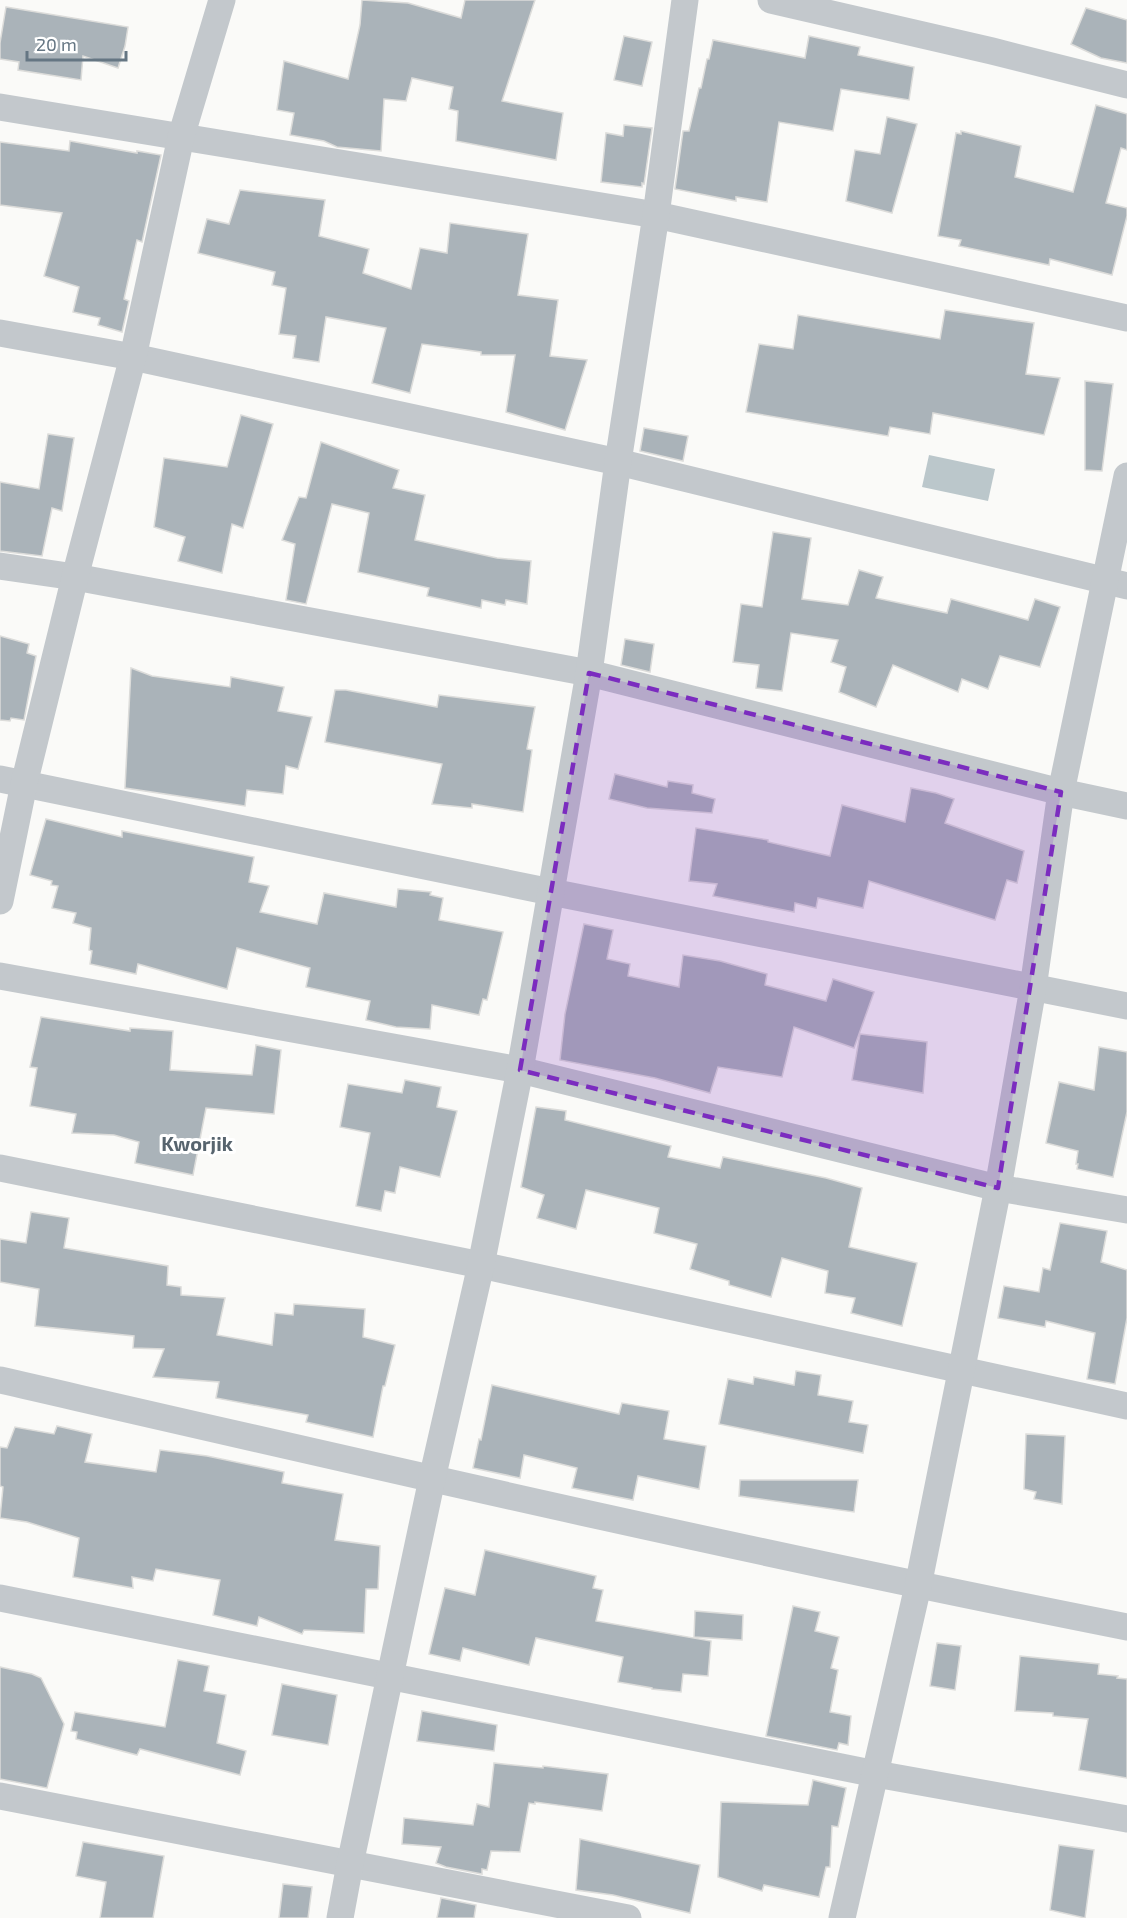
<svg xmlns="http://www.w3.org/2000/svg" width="1127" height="1918" viewBox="0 0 1127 1918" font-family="'Exo 2',sans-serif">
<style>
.water{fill:#bbc7cb}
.building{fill:#aab3b9;stroke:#dcdcda;stroke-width:1.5}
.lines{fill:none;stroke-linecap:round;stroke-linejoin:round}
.street{stroke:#c3c8cc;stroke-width:27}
.marked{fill:#7b2cbf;fill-opacity:0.2;stroke:#7b2cbf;stroke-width:4.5;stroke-dasharray:12 8;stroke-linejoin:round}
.labels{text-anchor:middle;stroke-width:6;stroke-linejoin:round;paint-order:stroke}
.neighbourhood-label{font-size:20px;font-weight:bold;fill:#57646e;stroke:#fff}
</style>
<rect width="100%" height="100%" fill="#fafaf8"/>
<polygon class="water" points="929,455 995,469 988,501 922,487"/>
<g class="building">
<polygon points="362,0 408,3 461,18 465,0 535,0 502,101 563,113 556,160 456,141 458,111 449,109 453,87 412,78 406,101 384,99 381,151 337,147 324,141 290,135 294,113 277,110 284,61 348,79 360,25"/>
<polygon points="6,7 128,27 125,46 118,68 83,56 81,80 18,70 19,62 0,59 0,43"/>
<polygon points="1086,8 1127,20 1127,63 1101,58 1071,44"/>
<polygon points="624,36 652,42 642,86 614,80"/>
<polygon points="809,36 860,47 858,55 914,67 909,100 841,89 833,131 779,122 767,202 736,197 736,201 675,189 683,131 689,131 699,88 701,88 707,59 709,59 713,40 805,58"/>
<polygon points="1096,105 1127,114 1127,150 1121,148 1106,203 1127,208 1127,216 1112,275 1050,259 1049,265 959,246 961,240 938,236 956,133 961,134 961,131 1021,146 1015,177 1073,192"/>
<polygon points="887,117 917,124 892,213 846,201 855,150 880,154"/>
<polygon points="624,125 652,128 644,184 642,183 642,187 601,182 606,133 623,136"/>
<polygon points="70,141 137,153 137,151 161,155 142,242 137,240 124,299 129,301 122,332 98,325 100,318 73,312 79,287 44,276 62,213 0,205 0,142 69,151"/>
<polygon points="240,190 325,200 319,236 369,249 363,273 411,289 420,248 447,253 450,223 528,234 518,295 558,300 550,356 587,360 565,430 506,412 515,355 481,355 481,352 422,344 410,393 372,383 386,328 326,317 319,362 293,358 296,336 279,334 286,288 272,285 275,272 198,253 207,219 229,224"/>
<polygon points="945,310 1034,323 1026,374 1060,378 1044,435 933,413 930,434 890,427 888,436 746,412 759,344 793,349 798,315 940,339"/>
<polygon points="1085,381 1113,384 1102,471 1085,470"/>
<polygon points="241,415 273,424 243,528 232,524 222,573 178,561 185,537 154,527 164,458 227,467"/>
<polygon points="644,428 688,436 683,461 640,451"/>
<polygon points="48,434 74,438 62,511 52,508 42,556 0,551 0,482 39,489"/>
<polygon points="321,442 399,470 393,488 425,495 415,540 497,558 531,561 527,604 506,600 505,605 482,600 481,608 427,596 429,588 358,572 369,513 332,504 306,604 286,600 295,544 282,540 299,497 306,498"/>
<polygon points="773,532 811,538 802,599 848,605 859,570 883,577 876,598 947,613 951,599 1028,620 1035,599 1060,607 1040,667 1000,656 988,689 962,679 958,692 893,665 876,707 839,692 846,667 831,662 838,640 791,633 782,691 756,688 759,665 733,662 741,604 762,607"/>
<polygon points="0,636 29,644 27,653 36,656 24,720 11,718 10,721 0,720"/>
<polygon points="625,639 654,644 650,672 621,665"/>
<polygon points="131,668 152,676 230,687 231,677 284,687 278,711 312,717 298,769 286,766 283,794 247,790 245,806 125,788"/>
<polygon points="335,690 346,690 437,707 439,695 535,707 527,749 532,750 523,812 472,804 472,808 432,804 442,764 325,742"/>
<polygon points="615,774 667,787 668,781 693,785 692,793 715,799 712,813 647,808 609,799"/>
<polygon points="911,788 936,793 954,799 945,823 1024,851 1017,883 1007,880 995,920 869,881 863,908 818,898 816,908 795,903 794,912 713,896 717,884 689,881 696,828 768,840 768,842 830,856 842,805 905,822"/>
<polygon points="46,819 122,837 122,831 254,857 249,882 269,886 260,912 317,924 324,893 396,907 398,889 431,892 430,895 443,898 439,920 503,932 487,1000 483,999 479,1015 432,1005 430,1029 396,1027 366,1020 370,1001 306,987 310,968 237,948 227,989 138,964 136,974 90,964 92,951 89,950 91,928 73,923 76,913 52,908 58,886 51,885 52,881 30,875"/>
<polygon points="584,924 613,930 607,959 630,964 628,976 679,987 683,955 720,961 767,974 765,985 826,1001 833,979 874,992 854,1048 794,1027 782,1077 718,1067 710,1093 655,1078 560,1060 565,1014"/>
<polygon points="41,1017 130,1031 130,1028 173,1031 170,1070 252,1075 256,1045 281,1050 274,1114 206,1108 193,1175 135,1163 139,1142 114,1135 72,1133 76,1114 30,1106 37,1068 30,1067"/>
<polygon points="860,1034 927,1042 923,1093 852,1080"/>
<polygon points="1099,1047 1127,1052 1127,1112 1113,1177 1077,1169 1078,1164 1076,1164 1078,1151 1046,1143 1059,1082 1094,1090"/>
<polygon points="405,1080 441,1087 437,1107 457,1111 440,1177 400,1167 395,1193 385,1191 381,1211 356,1206 370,1133 340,1127 348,1084 402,1093"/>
<polygon points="536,1107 566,1111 565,1120 671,1146 668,1157 720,1168 723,1157 826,1178 862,1188 849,1247 917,1263 902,1326 851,1313 855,1298 825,1293 828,1271 782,1258 771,1297 729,1285 729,1281 690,1269 697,1244 654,1233 659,1208 586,1190 576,1229 537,1218 544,1195 521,1187"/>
<polygon points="31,1212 69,1218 64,1248 168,1266 167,1285 181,1287 181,1295 225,1298 217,1335 272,1345 275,1313 293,1315 294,1304 365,1309 363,1337 395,1345 385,1386 383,1386 373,1437 306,1422 308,1415 216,1398 219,1382 153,1377 164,1349 133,1348 134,1336 35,1326 39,1289 0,1282 0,1239 26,1243"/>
<polygon points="1060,1223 1107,1231 1101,1262 1127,1270 1127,1318 1115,1384 1087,1379 1095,1333 1046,1321 1045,1327 998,1318 1004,1286 1039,1292 1043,1268 1050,1270"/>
<polygon points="796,1371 821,1375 818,1395 853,1401 849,1422 868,1425 863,1453 719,1424 728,1379 753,1384 754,1377 794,1385"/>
<polygon points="492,1385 619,1414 622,1403 669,1411 664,1439 706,1446 699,1489 638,1476 633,1500 572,1488 577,1468 524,1455 520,1478 473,1468 479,1439 481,1440"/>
<polygon points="57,1426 92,1434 85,1462 156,1472 160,1450 207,1456 284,1472 282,1483 343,1494 335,1540 380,1546 378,1589 366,1589 364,1633 304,1630 302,1634 259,1617 257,1626 213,1615 220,1580 156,1569 153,1581 132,1577 133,1588 73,1577 79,1538 27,1522 0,1518 3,1487 0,1486 0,1447 7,1448 15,1427 54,1434"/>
<polygon points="1026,1434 1065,1436 1062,1504 1034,1499 1036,1492 1024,1489"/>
<polygon points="740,1480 858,1480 854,1512 739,1496"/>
<polygon points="485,1550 596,1576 593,1588 603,1590 596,1621 711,1641 708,1676 683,1674 681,1692 652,1689 652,1688 618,1682 623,1657 536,1638 529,1665 463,1648 460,1661 429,1654 445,1588 475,1595"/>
<polygon points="793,1606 820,1612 815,1631 839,1637 831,1668 838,1670 830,1712 851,1716 848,1745 839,1743 837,1750 766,1736"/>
<polygon points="695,1611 743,1615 742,1640 694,1637"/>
<polygon points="937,1643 961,1646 955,1690 930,1686"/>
<polygon points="1020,1656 1099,1664 1098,1674 1118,1676 1117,1678 1127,1679 1127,1778 1079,1770 1088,1719 1053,1716 1053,1713 1015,1711"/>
<polygon points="178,1660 209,1666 204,1691 226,1695 217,1743 246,1751 240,1775 140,1749 137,1755 76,1739 77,1732 71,1731 75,1712 165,1727"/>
<polygon points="0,1667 32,1674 41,1678 64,1724 47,1788 0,1779"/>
<polygon points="282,1684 337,1695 328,1745 272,1735"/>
<polygon points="422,1711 497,1725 494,1751 417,1741"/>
<polygon points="494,1763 543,1768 543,1766 608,1774 602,1811 535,1802 535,1804 529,1803 520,1852 491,1851 487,1870 482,1869 482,1874 446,1867 436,1863 441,1847 402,1844 404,1818 473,1825 477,1804 489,1807"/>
<polygon points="813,1780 846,1788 838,1827 832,1826 830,1867 826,1867 819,1897 764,1885 762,1891 718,1877 721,1802 808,1805"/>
<polygon points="580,1839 700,1865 690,1913 613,1895 576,1890"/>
<polygon points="83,1842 164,1856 153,1918 100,1918 106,1882 76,1876"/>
<polygon points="1059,1845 1094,1850 1085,1918 1050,1910"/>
<polygon points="283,1884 312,1887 308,1918 279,1918"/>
<polygon points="441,1898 476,1905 474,1918 437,1918"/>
</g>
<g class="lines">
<g class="street">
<polyline points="771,0 992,51 1127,85"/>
<polyline points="0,107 656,215 1127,318"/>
<polyline points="0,333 133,357 618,462 1127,586"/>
<polyline points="0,566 75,577 589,673 1061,792 1127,806"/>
<polyline points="0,779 551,892 1127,1006"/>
<polyline points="0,901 24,784 75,577 133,357 181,137 222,0"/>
<polyline points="0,976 520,1070 998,1188 1127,1210"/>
<polyline points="0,1168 481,1265 1127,1406"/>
<path d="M0,1380c375,86 750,173 1127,247"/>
<polyline points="0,1598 876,1774 1127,1819"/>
<polyline points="0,1796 628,1918"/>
<polyline points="340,1918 350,1864 432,1479 481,1265 520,1070 589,673 618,462 656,215 685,0"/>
<polyline points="842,1918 918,1586 998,1188 1033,988 1061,792 1127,476"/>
</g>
</g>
<path class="marked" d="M589,673l472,119 -63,396 -478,-118z"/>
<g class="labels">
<g class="neighbourhood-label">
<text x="197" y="1151">Kworjik</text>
</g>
</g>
<path d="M27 51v9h99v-9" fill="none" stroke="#657683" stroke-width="3"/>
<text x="36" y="51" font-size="18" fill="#657683" stroke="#ffffff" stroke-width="4.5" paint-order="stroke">20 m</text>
</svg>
